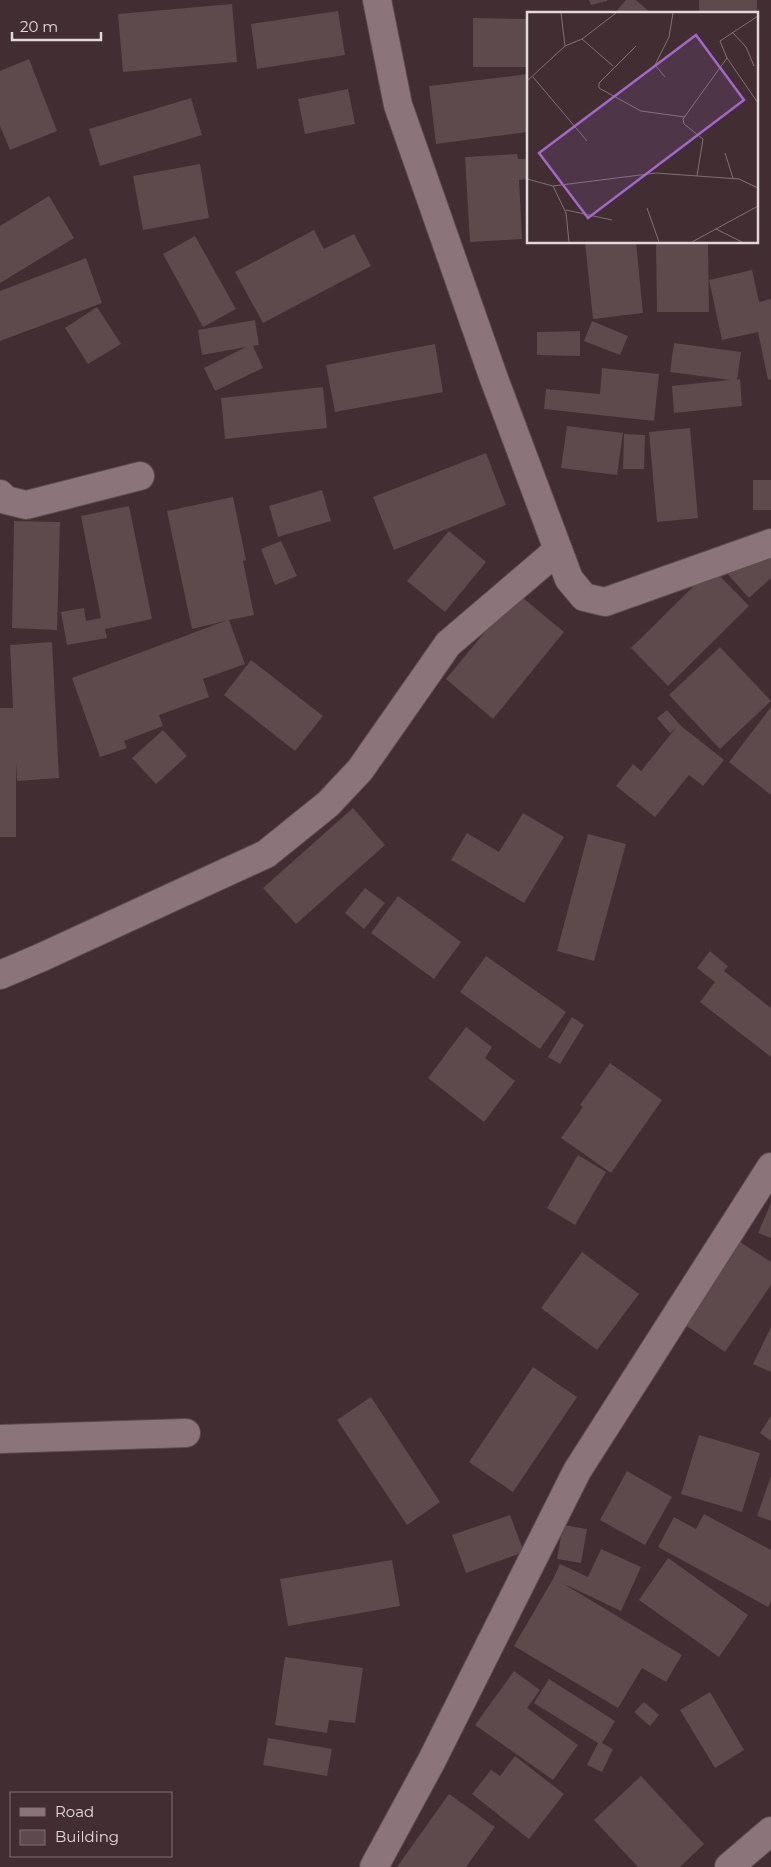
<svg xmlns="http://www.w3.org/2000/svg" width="771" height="1867" viewBox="0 0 771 1867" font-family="Montserrat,sans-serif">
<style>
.building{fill:#5e494d}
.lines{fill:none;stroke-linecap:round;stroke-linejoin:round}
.minor-casing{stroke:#5c4b50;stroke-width:30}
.minor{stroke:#8c757a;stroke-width:28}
.inset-road{fill:none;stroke:#827175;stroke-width:1}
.view{fill:#a068c8;fill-opacity:0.15;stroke:#a068c8;stroke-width:2.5}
.inset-edge{fill:none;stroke:#e4d7da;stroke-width:2.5}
</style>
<rect width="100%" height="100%" fill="#412d32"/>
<g class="building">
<polygon points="589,0 607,0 607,1 591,5"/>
<polygon points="626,0 636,0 651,13 614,14"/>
<rect x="699" y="0" width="58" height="14"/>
<polygon points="232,4 237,62 123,72 118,14"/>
<polygon points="338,11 345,55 257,69 251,24"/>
<polygon points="473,18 528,19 528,67 473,67"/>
<polygon points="29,59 57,131 10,150 0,126 0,71"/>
<polygon points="528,74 528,132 436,144 429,86"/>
<polygon points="348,89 355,124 305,134 298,99"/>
<polygon points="191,98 202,135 100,166 89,129"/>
<polygon points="517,154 518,159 528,159 528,179 519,180 522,239 470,242 465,157"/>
<polygon points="200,164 209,218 143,230 133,176"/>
<polygon points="49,196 74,238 0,283 0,226"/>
<polygon points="314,230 324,249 354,234 371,266 263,323 235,272"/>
<polygon points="195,236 236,309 203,327 163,254"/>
<polygon points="585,242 636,242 643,313 593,319"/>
<polygon points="656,242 708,242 709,312 657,312"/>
<polygon points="86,258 102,303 0,341 0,291"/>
<polygon points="752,270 759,302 771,299 771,379 768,380 758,332 722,340 709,280"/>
<polygon points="97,307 121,344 88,364 65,328"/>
<polygon points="255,320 259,345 253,346 263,368 215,391 204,368 246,347 202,355 198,330"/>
<polygon points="592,321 628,336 620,355 584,341"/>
<polygon points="580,331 580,356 537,355 537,332"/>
<polygon points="674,343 741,352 737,380 740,379 742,406 674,413 672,386 730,380 670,372"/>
<polygon points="435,344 443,392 335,412 326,365"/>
<polygon points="602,368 659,374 654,421 544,409 546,389 600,394"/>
<polygon points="323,387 327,428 225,439 221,398"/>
<polygon points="567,426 623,433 617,475 561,468"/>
<polygon points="690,428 698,518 657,522 649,432"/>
<polygon points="624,434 645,435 644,469 623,469"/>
<polygon points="486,453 506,505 394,550 373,497"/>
<rect x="753" y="480" width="18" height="30"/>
<polygon points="322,490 331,521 278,537 269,506"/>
<polygon points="233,497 246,560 243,561 254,615 229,620 245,664 203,679 209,697 159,715 163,726 124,741 127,748 100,757 72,678 225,621 192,629 167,511"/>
<polygon points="129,506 152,619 105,629 107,638 67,645 61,612 84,608 86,621 101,618 81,516"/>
<polygon points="14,521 60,522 57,630 12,628"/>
<polygon points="449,531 486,562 445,612 407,581"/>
<polygon points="281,541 297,576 275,585 261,549"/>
<polygon points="771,550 771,578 749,598 718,563"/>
<polygon points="712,568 749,606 668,686 631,648"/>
<polygon points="517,593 564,632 493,719 446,679"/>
<polygon points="52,642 59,778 17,781 16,762 16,837 0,837 0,708 13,708 10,645"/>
<polygon points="720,647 771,701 720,749 669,695"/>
<polygon points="251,660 323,716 295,751 224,695"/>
<polygon points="771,707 771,795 729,762"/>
<polygon points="667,710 680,725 724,760 703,786 689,775 655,817 616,786 633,764 641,771 676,728 670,733 657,718"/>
<polygon points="163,730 187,756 156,784 132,758"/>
<polygon points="353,808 385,845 296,924 263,888"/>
<polygon points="523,813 564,837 524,903 451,860 467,833 499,852"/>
<polygon points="588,834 626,844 594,961 557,951"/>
<polygon points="365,888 385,903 364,929 345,913"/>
<polygon points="398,896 461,942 434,979 371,933"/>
<polygon points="710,951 728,966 724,971 771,1008 771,1057 700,1002 715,982 697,968"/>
<polygon points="486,956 566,1012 540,1049 460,992"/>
<polygon points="572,1017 584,1025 560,1064 548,1057"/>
<polygon points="466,1027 492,1047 485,1058 515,1081 484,1122 428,1078"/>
<polygon points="610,1063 662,1100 611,1173 561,1138 583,1107 580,1105"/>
<polygon points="578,1155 606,1172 575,1225 547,1208"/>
<polygon points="771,1203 771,1238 758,1233"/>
<polygon points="737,1240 771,1262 771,1285 725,1352 681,1322"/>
<polygon points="582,1252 639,1294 597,1350 541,1308"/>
<polygon points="771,1327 771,1372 753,1364"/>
<polygon points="533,1367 577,1397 513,1492 469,1462"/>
<polygon points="371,1397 440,1502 407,1525 337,1420"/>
<polygon points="771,1416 771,1441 760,1433"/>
<polygon points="699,1435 760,1453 742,1512 681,1494"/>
<polygon points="627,1471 672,1497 645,1545 600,1520"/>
<polygon points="771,1476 771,1521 757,1516"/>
<polygon points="704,1514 771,1550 771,1601 768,1607 658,1547 674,1517 696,1529"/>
<polygon points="510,1515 524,1552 466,1573 452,1535"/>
<polygon points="563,1525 587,1529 581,1563 557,1559"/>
<polygon points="601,1549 641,1567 621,1611 562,1583 682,1655 666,1682 642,1668 618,1708 514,1646 553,1579 560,1564 588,1577"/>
<polygon points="668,1558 748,1615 719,1657 639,1600"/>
<polygon points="392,1560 400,1606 288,1626 280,1579"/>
<polygon points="285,1657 363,1668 355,1723 329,1720 327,1733 275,1725"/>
<polygon points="514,1671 540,1690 527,1708 578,1745 553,1780 475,1725"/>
<polygon points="549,1679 615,1721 602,1743 613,1749 602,1772 587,1765 598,1743 534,1703"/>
<polygon points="710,1692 744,1750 715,1768 680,1710"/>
<polygon points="644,1702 659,1715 650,1726 634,1712"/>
<polygon points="268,1738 332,1749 327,1776 263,1765"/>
<polygon points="515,1756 564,1794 529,1839 472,1794 491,1770 500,1776"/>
<polygon points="641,1776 704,1844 680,1867 638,1867 594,1820"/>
<polygon points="449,1794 495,1827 466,1867 397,1867"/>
</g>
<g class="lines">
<g class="minor-casing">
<g id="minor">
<polyline points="377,0 398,105 493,376 569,579 584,597 605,602 771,543"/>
<polyline points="0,494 6,500 26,505 140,476"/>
<polyline points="0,975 40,958 266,854 328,804 360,770 448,644 558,550"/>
<polyline points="0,1439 186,1433"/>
<polyline points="374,1867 431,1762 577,1471 771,1167"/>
<polyline points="729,1867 771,1831"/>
</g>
</g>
<use href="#minor" class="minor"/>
</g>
<g transform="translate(527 12)">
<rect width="231" height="231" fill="#412d32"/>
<path class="inset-road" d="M34,1l4,33M231,4l-38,25 7,17 31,45M205,20l14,15 8,19M55,27l31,27M109,34l-37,37v5l42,23 44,6M6,65l54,64M138,65l-10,-12 14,-28 4,-24M0,69l38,-35 17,-7 34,-26M198,141l8,25M170,164l6,-37 -19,-15 -1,-5 44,-61M0,167l26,7 103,-13 83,6 19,9M26,174l13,27 3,29M120,196l12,34M39,198l46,10M189,217l26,13M165,230l66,-36"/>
<path class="view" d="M169,23l48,65 -156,118 -49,-65z"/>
<rect width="231" height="231" class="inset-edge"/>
</g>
<rect x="10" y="1792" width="162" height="65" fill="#412d32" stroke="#827175"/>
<rect x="20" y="1808" width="25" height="8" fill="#8c757a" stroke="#827175"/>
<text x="55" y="1817" font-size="15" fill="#e4d7da">Road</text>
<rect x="20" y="1830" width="25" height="15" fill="#5e494d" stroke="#827175"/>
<text x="55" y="1842" font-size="15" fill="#e4d7da">Building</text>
<path d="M12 32v8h89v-8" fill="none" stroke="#e4d7da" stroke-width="2.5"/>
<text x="20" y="32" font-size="15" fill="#e4d7da" stroke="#412d32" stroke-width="4" paint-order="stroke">20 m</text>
</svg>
